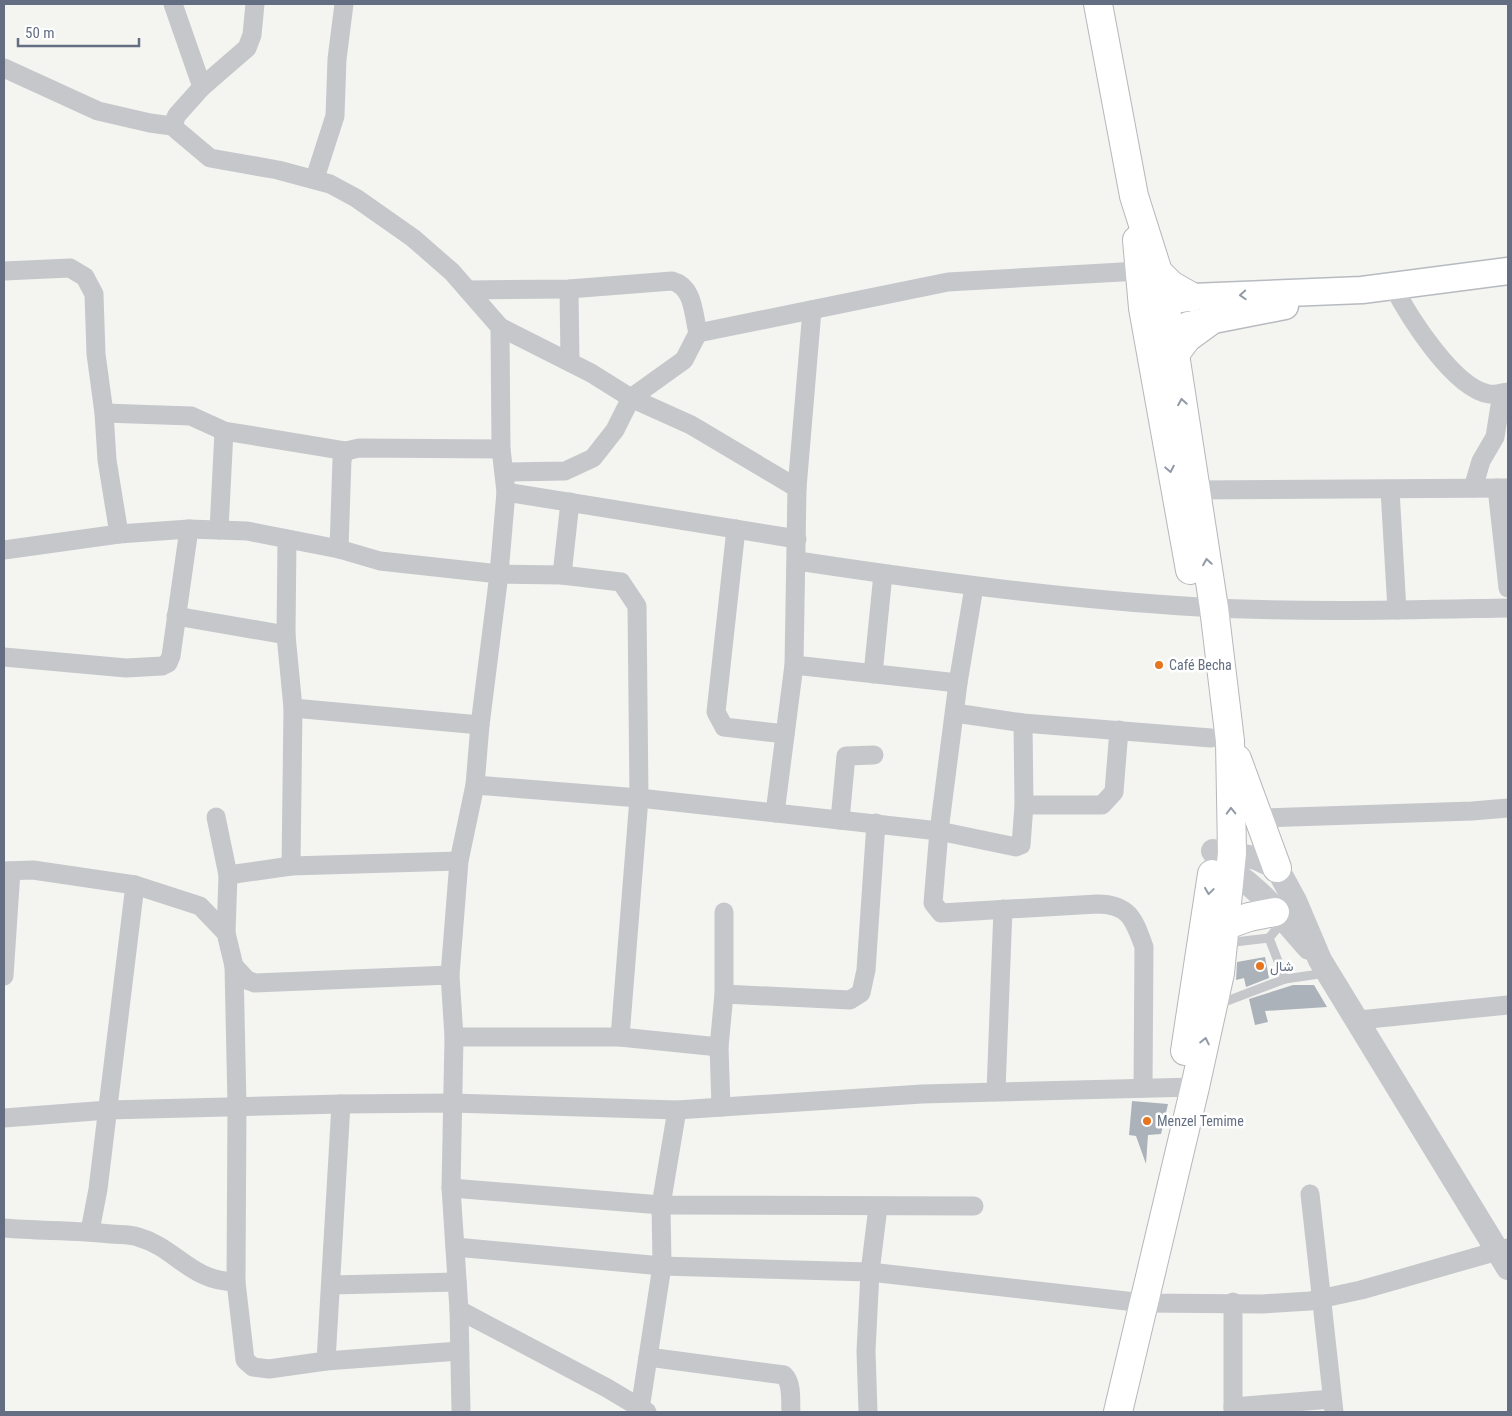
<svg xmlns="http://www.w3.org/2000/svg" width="1512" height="1416" viewBox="0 0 1512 1416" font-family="'Roboto Condensed',Vazirmatn,sans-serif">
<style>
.building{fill:#acb2b9}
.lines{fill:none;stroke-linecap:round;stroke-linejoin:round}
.secondary-casing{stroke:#b7babf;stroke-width:29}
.trunk-casing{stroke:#b5b7bb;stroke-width:30}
.service{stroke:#c5c7cb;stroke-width:9}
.minor{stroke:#c5c7cb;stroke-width:19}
.tertiary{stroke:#c5c7cb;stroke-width:24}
.secondary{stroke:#fff;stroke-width:26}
.trunk{stroke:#fff;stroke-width:28}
.oneway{stroke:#929aa8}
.poi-dot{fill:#e6751f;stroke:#fff;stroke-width:2}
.labels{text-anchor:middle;stroke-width:5;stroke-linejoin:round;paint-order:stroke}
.poi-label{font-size:14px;fill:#636e82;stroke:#fff;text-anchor:start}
</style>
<rect width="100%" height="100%" fill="#f4f5f1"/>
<g class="building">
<polygon points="1265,957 1269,978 1246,987 1244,978 1236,980 1237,962"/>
<polygon points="1293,985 1314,985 1327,1007 1265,1011 1268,1022 1255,1025 1249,999"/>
<polygon points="1132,1101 1168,1104 1161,1134 1148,1135 1146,1164 1136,1136 1129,1135"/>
</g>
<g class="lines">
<g class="secondary-casing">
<g id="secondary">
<polyline points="1171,301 1192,297 1362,290 1508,271"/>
<polyline points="1188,325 1285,306"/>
</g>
</g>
<g class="trunk-casing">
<g id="trunk">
<polyline points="1098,4 1134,196 1158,272 1175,354 1214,608 1230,741 1232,853 1220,973 1195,1087 1118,1412"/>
<polyline points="1137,240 1143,308 1190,570"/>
<polyline points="1158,272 1171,285 1192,297"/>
<polyline points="1175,354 1187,338 1209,322"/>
<polyline points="1237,759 1277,868"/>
<polyline points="1224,926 1249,917 1275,912"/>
<polyline points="1185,1051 1212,874"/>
</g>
</g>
<g class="service">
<polyline points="1269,938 1285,979"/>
<polyline points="1226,943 1269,938 1284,920"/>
<polyline points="1219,1004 1285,979 1326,973"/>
</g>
<g class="minor">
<polyline points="4,68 98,111 150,123 172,126 210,158 278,170 330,184 356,198 413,238 452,272 500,327 591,373 631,398 691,425 797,488 794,665 775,813"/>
<polyline points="202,87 247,48 252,35 255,4"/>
<polyline points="172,126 177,115 202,87 173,4"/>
<polyline points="315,178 335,116 337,59 344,4"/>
<polyline points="4,271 70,268 85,277 94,294 96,354 104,413 107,460 119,534 189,529 247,531 339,549 380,561 499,574 562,575 621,582 637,606 639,798 620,1037"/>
<path d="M1393,286c15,29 60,102 96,108 6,1 13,-1 19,-2"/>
<polyline points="569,289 570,362"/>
<path d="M468,290l101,-1 103,-8c22,6 21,32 26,52l-14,27 -53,38 -16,32 -22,28 -28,13 -61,1"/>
<polyline points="698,333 948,282 1139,271"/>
<polyline points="104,413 191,416 224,431 346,451"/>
<polyline points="797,488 812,310"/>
<polyline points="1473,488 1481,461 1495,437 1502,393"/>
<polyline points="1497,488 1508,588"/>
<polyline points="1195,490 1508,488"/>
<polyline points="1390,490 1397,610"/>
<polyline points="506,492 797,539"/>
<polyline points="736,529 716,712 724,727 785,734"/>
<polyline points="219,530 224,431"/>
<polyline points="287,539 286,635 293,708 291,866"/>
<polyline points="339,549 342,459 346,451 359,448 501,449"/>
<polyline points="4,550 119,534"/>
<path d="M798,561c133,20 266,38 401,46 103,6 206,3 309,1"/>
<polyline points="562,575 570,502"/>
<polyline points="176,616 286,635"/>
<polyline points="4,657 126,668 162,666 168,663 171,656 189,529"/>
<polyline points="794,665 958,683"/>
<polyline points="873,674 883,574"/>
<polyline points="293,708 480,725"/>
<polyline points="955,713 1023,723 1211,738"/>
<path d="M1023,723l1,82 -3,40 -5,2 -77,-16 -6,72 8,10 156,-9c32,0 37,15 47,43l-1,141"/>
<polyline points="475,785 639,798 939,831 958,683 974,587"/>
<polyline points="1024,805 1102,805 1114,792 1119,730"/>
<polyline points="216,817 228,875 226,933"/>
<polyline points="1259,818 1472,811 1508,808"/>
<polyline points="840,820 846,756 874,755"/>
<polyline points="4,871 33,870 135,885 200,906 226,933 234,966 247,980 255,983 450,975 454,1037 451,1188 459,1310 461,1412"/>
<polyline points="228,875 291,866 459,861"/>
<polyline points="234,966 237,1105 236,1282"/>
<polyline points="450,975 459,861 475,785 480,725 499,574 506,492 501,449 500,327"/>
<polyline points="4,976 11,871"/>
<polyline points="724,994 850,1000 861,993 866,970 876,823"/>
<polyline points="1359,1020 1508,1005"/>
<polyline points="454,1037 620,1037 719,1047"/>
<polyline points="996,1091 1003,909"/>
<polyline points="721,1107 719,1047 724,994 724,912"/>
<polyline points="4,1118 108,1110 341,1104 452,1103 677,1110 922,1094 1195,1087"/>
<polyline points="451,1188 661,1205 974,1206"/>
<polyline points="1310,1194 1334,1412"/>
<polyline points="878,1207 870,1272 1144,1303 1262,1304 1310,1301 1361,1290 1508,1248"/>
<path d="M4,1228c35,3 71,2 107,6 8,1 18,0 27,3 39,11 51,44 98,45l9,78 8,7 16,2 57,-8 133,-10"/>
<polyline points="90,1231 98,1189 135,885"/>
<polyline points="455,1247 662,1266 870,1272 866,1351 868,1412"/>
<polyline points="331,1285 457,1282"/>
<polyline points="1233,1302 1233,1412"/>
<polyline points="459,1310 607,1388 647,1412"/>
<path d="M648,1357l136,18c9,9 6,26 7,37"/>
<polyline points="326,1361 341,1104"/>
<polyline points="1233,1407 1332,1399"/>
<polyline points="640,1409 662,1266 661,1205 677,1110"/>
</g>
<g class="tertiary">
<polyline points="1213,851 1256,858 1277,868 1295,901 1320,960 1508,1268"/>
<path d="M1216,864c38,15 66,54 93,84"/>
</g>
<use href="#secondary" class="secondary"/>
<use href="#trunk" class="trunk"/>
</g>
<defs><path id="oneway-chevron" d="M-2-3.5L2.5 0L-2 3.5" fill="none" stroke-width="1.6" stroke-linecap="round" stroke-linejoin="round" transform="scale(1.25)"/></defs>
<g class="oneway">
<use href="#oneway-chevron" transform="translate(1243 295) rotate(177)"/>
<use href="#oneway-chevron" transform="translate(1182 402) rotate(-99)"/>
<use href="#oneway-chevron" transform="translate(1170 469) rotate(79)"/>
<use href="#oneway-chevron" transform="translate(1207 562) rotate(-99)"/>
<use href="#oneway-chevron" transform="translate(1231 811) rotate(-91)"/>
<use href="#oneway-chevron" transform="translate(1209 891) rotate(98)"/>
<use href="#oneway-chevron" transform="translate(1205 1041) rotate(-78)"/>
</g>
<g class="poi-dot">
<circle cx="1159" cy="665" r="5"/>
<circle cx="1260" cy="966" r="5"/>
<circle cx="1147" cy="1121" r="5"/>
</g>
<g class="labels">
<g class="poi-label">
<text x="1169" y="670">Café Becha</text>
<text x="1270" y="971">شال</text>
<text x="1157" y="1126">Menzel Temime</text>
</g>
</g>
<rect width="1512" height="1416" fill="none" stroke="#636e82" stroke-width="10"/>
<path d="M18 38v8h121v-8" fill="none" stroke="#636e82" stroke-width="2.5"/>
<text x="25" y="38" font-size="15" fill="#636e82" stroke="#ffffff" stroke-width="4" paint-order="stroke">50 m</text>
</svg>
